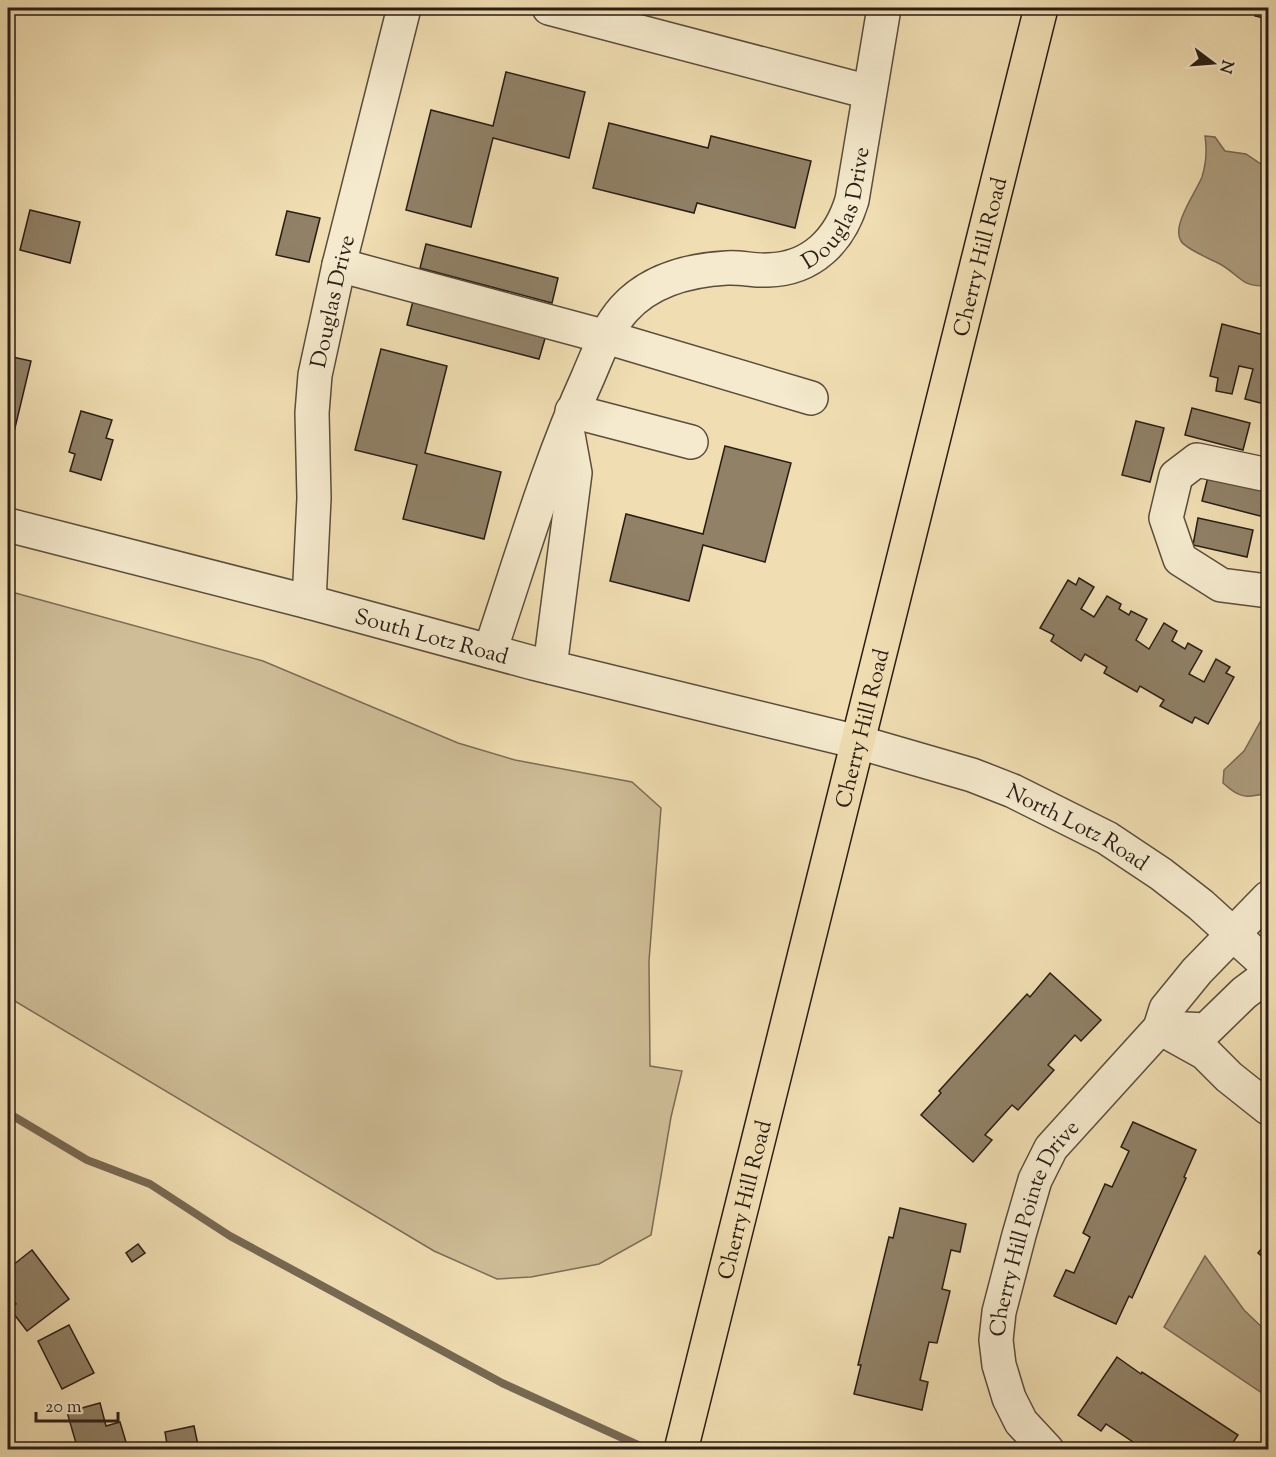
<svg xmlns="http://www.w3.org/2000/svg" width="1276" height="1457" viewBox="0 0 1276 1457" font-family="'Sorts Mill Goudy',serif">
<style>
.green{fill:#cebd97;stroke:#7b6d56;stroke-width:1.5}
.water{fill:#ac9c7d;stroke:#776953;stroke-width:1.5}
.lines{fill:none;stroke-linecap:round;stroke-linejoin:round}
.stream{stroke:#776953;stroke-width:8}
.building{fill:#908167;stroke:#281d15;stroke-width:1.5}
.minor-casing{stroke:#5a4d3c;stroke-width:36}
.major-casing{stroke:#281d15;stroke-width:36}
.minor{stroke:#f5eacd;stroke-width:33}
.major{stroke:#f0deb2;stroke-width:33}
.labels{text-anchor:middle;stroke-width:6;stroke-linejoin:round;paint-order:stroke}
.street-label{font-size:22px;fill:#281d15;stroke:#f5eacd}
</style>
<rect width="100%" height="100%" fill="#f0deb2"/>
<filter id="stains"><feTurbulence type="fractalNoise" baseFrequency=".00333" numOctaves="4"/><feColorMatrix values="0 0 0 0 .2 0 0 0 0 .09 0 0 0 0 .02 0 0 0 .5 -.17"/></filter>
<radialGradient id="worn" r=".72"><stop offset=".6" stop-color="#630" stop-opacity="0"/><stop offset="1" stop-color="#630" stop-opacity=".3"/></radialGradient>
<polygon class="green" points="8,591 263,661 458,743 515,760 632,782 661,808 649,961 650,1066 682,1071 671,1117 651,1235 599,1264 531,1277 497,1279 434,1251 8,997"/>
<g class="water">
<path d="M1205,136l10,1 10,14 21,3 22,15v117c-28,1 -27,-10 -48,-22 -10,-5 -34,-15 -39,-23 -10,-15 15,-49 21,-64 4,-13 5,-28 3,-41z"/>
<path d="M1268,708v85c-21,5 -28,6 -45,-10l1,-13 20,-19z"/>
<polygon points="1205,1256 1244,1310 1268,1333 1268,1397 1164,1327"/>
</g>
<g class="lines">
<polyline class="stream" points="8,1113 87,1160 150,1184 230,1236 502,1383 649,1450"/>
</g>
<g class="building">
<polygon points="1257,8 1268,8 1268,19 1255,16"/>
<polygon points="506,72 585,92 569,158 493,138 471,227 406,210 431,110 493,126"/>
<polygon points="609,123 708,148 711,136 811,161 795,228 697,203 694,213 593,188"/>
<polygon points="30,210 80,222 70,263 20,250"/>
<polygon points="287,211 320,218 309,262 276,255"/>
<polygon points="426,244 558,278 552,303 420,268"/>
<polygon points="413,301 546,335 539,359 407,325"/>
<polygon points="1222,324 1268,336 1268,405 1245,399 1253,369 1239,366 1232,394 1216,391 1218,378 1210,376"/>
<polygon points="381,349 447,366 425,453 501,472 484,539 403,519 417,465 355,450"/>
<polygon points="8,356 31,361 14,432 8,430"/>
<polygon points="1192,408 1250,423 1243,450 1185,435"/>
<polygon points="81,411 112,420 106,438 113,440 101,480 70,471 75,454 69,452"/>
<polygon points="1136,421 1164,428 1150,482 1122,475"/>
<polygon points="725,446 791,463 765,562 703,545 689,601 610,581 626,514 703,534"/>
<polygon points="1209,473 1268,488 1268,518 1202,501"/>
<polygon points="1198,518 1253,530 1247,557 1193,545"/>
<polygon points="1079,578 1094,587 1081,609 1094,617 1107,596 1121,604 1119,609 1129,615 1131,611 1147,619 1136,640 1149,649 1164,623 1177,631 1172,641 1185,649 1188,643 1202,651 1189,674 1204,682 1216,659 1230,667 1226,673 1234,677 1208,724 1195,717 1192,723 1160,706 1164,700 1140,686 1137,692 1104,673 1107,667 1085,654 1081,661 1051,641 1054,635 1040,628 1068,580 1076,585"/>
<polygon points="1050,973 1101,1020 1081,1041 1075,1035 1048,1065 1054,1070 1018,1110 1012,1105 985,1135 992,1140 973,1162 921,1115 941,1093 939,1091 1027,994 1030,997"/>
<polygon points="1133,1122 1196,1150 1184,1177 1186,1178 1132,1298 1129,1296 1116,1324 1054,1296 1066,1270 1074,1273 1090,1237 1083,1233 1105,1184 1112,1187 1129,1151 1121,1147"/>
<polygon points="900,1208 966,1224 960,1252 951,1250 942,1289 950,1291 937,1343 929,1342 920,1380 928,1382 922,1410 854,1394 861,1365 858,1365 889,1237 893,1238"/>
<polygon points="1268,1241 1268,1262 1258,1253"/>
<polygon points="138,1244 145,1253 132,1262 126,1253"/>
<polygon points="32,1250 69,1299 27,1331 10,1309 16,1304 8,1294 8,1269"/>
<polygon points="69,1325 94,1373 62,1389 38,1341"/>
<polygon points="1117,1357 1141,1374 1142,1372 1238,1435 1228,1450 1137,1450 1139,1446 1106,1424 1101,1431 1078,1415"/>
<polygon points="100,1403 106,1426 120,1422 128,1449 78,1450 67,1412"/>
<polygon points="194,1426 199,1450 168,1450 165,1432"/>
</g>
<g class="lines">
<g class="minor-casing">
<g id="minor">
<polyline points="549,8 869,92"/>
<polyline points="339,265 606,337 811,398"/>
<polyline points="572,411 691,442"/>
<polyline points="1268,475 1197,460 1176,476 1166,518 1180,559 1221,585 1268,591"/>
<path id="s1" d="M8,525l301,77 224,61 325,79 114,33 41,16 94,47 54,36 40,31 67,61"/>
<path id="s2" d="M309,602l5,-104 -2,-85 3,-38 24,-110 65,-257"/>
<path id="s3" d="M490,651c31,-92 58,-186 98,-274 10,-23 19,-49 36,-68 26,-29 66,-39 103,-41 14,-1 28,3 41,2 44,-1 72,-30 84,-70l32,-192"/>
<polyline points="550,667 575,473 567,429"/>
<polyline points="1160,1028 1205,1053 1229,1077 1268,1108"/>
<polyline points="1165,1028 1206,1030 1244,993 1268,975"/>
<path id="s4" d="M1047,1450l-26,-28 -12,-24 -10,-33 -3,-25 3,-28 20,-77 16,-55 16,-32 109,-120 6,-19 31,-38 71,-73"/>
</g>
</g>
<g class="major-casing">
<g id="major">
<path id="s5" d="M681,1450l360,-1442"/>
</g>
</g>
<use href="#minor" class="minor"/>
<use href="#major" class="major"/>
</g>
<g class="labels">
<g class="street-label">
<text dy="8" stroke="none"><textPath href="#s3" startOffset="627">Douglas Drive</textPath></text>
<text dy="8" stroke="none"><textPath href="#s5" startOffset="1230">Cherry Hill Road</textPath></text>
<text dy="8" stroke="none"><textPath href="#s2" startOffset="303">Douglas Drive</textPath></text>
<text dy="8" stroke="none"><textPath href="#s1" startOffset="438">South Lotz Road</textPath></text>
<text dy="8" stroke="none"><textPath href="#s5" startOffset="744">Cherry Hill Road</textPath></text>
<text dy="8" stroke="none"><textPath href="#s1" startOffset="1114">North Lotz Road</textPath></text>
<text dy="8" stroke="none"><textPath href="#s5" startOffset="258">Cherry Hill Road</textPath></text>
<text dy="8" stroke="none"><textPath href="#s4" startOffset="244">Cherry Hill Pointe Drive</textPath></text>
</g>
</g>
<rect width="1276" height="1457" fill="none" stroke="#f0deb2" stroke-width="30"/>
<rect x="9" y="9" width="1258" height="1439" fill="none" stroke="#281d15" stroke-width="3"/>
<rect x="15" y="15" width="1246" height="1427" fill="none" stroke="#281d15" stroke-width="1.5"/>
<g transform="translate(1213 63) rotate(106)" stroke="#f5eacd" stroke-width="4.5" paint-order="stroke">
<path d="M0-4.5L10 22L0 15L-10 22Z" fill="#281d15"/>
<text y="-9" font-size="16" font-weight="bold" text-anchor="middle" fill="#281d15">N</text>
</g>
<path d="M36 1412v9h82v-9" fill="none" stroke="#281d15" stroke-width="3"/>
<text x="45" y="1412" font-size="18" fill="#281d15" stroke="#f5eacd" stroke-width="4.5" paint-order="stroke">20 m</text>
<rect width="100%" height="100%" filter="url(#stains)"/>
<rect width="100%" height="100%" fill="url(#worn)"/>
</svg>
